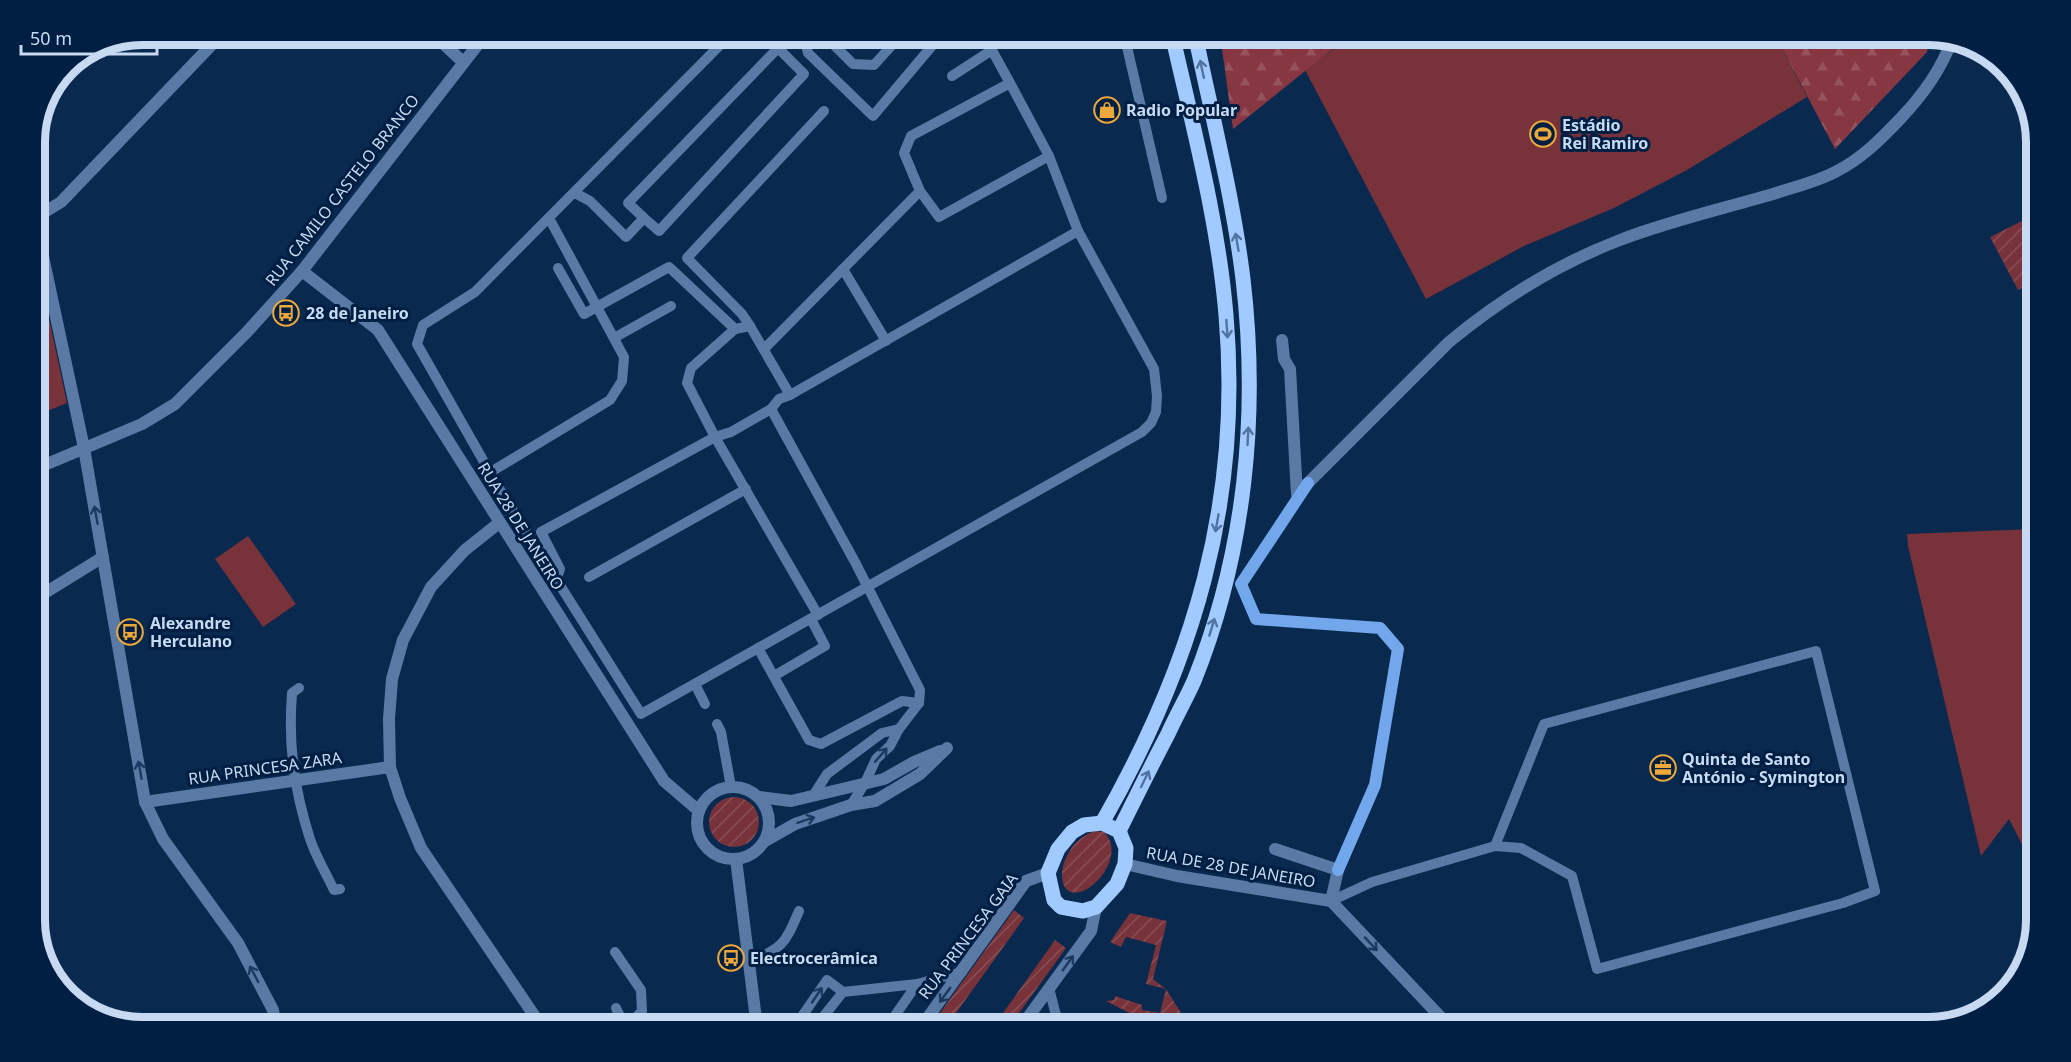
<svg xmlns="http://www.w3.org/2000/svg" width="2071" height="1062" viewBox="0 0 2071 1062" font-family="'Noto Sans',sans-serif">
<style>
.grass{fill:#77323a}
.forest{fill:url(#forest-firs)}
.garden{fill:url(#garden-furrows)}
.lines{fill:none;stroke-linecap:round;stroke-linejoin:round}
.service{stroke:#597aa4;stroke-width:10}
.minor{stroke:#597aa4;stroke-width:12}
.tertiary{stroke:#597aa4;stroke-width:12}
.secondary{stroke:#72a7eb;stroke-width:12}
.primary{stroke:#a1cafe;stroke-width:15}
.oneway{stroke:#5174a0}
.oneway2{stroke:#1b3a60}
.labels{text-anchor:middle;stroke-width:6;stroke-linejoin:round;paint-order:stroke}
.poi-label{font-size:16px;font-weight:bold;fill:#c8daf2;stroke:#011f43;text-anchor:start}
.street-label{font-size:16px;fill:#c8daf2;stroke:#011f43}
.rim{fill:none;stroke:#c8daf2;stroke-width:8}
</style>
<defs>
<pattern id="forest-firs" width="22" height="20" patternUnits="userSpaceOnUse" patternTransform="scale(1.5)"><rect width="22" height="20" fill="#863741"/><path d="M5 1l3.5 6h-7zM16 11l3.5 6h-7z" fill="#96535d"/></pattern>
<pattern id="garden-furrows" width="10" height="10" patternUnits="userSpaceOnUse" patternTransform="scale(1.5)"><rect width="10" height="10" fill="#77323a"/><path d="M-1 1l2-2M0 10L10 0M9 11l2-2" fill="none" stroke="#894f57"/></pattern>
</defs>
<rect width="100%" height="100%" fill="#09294f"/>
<g class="grass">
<polygon points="1352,35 1775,35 1807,97 1687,170 1614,208 1524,246 1426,299 1305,70"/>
<path d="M51,328l16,75 -32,13v-11l3,-4 -2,-54c4,-8 10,-12 15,-19z"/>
<polygon points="2036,529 2036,872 2009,819 1981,856 1908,546 1907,534"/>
<polygon points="248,536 296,604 263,627 215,559"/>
</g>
<g class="forest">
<polygon points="1220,34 1350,34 1350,35 1233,129"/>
<polygon points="1775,35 1929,34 1930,35 1927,52 1835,149"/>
<path d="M35,299l12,13 4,16c-7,11 -14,14 -15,29l11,12v11l-12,25z"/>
</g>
<g class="garden">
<polygon points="2036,214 2036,281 2018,290 1990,237"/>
<circle cx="734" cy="822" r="25"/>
<path d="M1095,831l9,1c28,28 -30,83 -41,51 -2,-8 -1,-16 2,-23 6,-14 15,-24 30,-29z"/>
<polygon points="1014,910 1024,918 946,1027 930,1027"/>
<polygon points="1130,913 1167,921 1153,979 1166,989 1190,1027 1157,1027 1106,1001 1114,1000 1115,996 1142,1005 1142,1010 1160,1013 1166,989 1146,984 1156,945 1126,937 1121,947 1110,942"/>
<polygon points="1055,940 1066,948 1009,1027 993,1027"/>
</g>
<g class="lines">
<g class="service">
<polyline points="731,34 475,292 423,325 417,344 500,490 641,714 1142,432 1151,423 1156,412 1157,396 1154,369 1078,231 1049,156"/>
<polyline points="808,34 804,38 808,53 873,116 942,34"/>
<polyline points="823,34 853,64 874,65 902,34"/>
<polyline points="983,34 1010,83"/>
<polyline points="1124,34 1162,198"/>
<polyline points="952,76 992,50"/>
<polyline points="575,193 590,201 626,237 644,218 659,231 804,74 778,48 628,203 644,218"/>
<polyline points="558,268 584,314 669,267 735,329 750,326 790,395 779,399 771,409 855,562 920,690 919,703 899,729"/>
<polyline points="843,269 886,341"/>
<polyline points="750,326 742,314 687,258 824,111"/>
<polyline points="735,329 691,368 687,383 715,437 818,615"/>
<polyline points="614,338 671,306"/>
<polyline points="764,349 920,191 904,153 911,136 1010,83 1049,156 939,217 920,191"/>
<polyline points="790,395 1078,231"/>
<polyline points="489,473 610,400 622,381 624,357 549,218"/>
<polyline points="589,577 746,489"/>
<polyline points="556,580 560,569 541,532 715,437 731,432 771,409"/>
<polyline points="758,648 809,740 821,744 902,701 919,703"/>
<polyline points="774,676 825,646 811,619"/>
<polyline points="695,684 705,704"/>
<path d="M299,688l-7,5c-4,52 2,96 18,146 6,18 16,34 24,51l6,-1"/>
<polyline points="717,724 721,732 731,787"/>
<polyline points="813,796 827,774 882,733 899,729 890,746 876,759 865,783 851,805"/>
<polyline points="1331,901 1372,882 1495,846 1521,848 1572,876 1597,969 1843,903 1875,891 1816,651 1544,724 1495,846"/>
<polyline points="615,952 641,990 642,1011 627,1027"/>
<path d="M749,962c34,-15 35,-16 50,-51"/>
<polyline points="1049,988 1059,1027"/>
<polyline points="616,1008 625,1027"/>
<polyline points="797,1027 796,1025 827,980 843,992"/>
<polyline points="815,1027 843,992 917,984"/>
<polyline points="887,1027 917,984 962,972"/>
</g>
<g class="minor">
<polyline points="433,34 463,62"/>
<polyline points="35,218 61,202 222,34"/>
<polyline points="35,219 84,448 145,802 163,839 238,943 273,1010 276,1027"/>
<polyline points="1282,340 1284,359 1290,369 1297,495"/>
<polyline points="35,469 142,424 175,404 247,332 302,271"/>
<polyline points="499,523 465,550 431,587 403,640 392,679 389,719 390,767 400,798 421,848 542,1027"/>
<polyline points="35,599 103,557"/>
<polyline points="145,802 390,767"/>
<polyline points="1275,849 1338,870 1331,901"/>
<polyline points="1125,864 1177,876 1331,901 1450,1027"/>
<polyline points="2014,979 2030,947"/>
<polyline points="921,1027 1026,881 1048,873"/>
<polyline points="1021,1027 1091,931 1096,907"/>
</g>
<g class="tertiary">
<polyline points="486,34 302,271 378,330 664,781 699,811"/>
<path d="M1301,490l148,-148c52,-43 108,-78 171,-102 49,-19 102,-31 153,-46 21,-7 44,-12 64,-23 24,-12 44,-32 63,-52 22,-23 41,-49 52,-79"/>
<circle cx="733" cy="823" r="36"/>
<polyline points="759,797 791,801 884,779 914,762 940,751"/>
<polyline points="765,841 795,824 851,805 875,801 920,774 947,748"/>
<polyline points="736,859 757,1027"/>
</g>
<polyline class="secondary" points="1308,483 1241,584 1256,619 1380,628 1398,649 1375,785 1338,870"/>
<g class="primary">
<path d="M1102,823c92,-161 140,-322 124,-508 -8,-95 -33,-188 -54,-281"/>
<polygon points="1102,823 1119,831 1126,848 1125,864 1117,884 1096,907 1083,911 1061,907 1054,900 1048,873 1058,849 1072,832 1084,825"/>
<path d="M1119,831c16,-32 32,-65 49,-97 8,-18 18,-35 26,-53 51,-127 65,-266 49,-402 -10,-82 -31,-163 -48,-245"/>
</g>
</g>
<defs><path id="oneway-shaft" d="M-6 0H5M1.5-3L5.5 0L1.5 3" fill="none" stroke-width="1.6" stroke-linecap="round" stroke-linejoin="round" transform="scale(1.5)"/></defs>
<g class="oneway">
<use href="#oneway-shaft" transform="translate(1202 69) rotate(-102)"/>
<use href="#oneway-shaft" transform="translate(1237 242) rotate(-100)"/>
<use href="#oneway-shaft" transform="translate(1227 329) rotate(86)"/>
<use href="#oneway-shaft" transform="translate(1248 436) rotate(-87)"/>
<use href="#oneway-shaft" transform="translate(1217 523) rotate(100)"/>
<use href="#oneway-shaft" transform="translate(1212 627) rotate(-73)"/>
<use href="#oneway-shaft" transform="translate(1145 779) rotate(-64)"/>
</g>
<g class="oneway2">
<use href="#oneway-shaft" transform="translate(96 515) rotate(-100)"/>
<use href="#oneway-shaft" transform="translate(881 755) rotate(-49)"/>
<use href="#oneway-shaft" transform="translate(140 770) rotate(-100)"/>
<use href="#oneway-shaft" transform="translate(806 820) rotate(-18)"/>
<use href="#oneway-shaft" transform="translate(1371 944) rotate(47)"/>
<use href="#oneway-shaft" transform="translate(1068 963) rotate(-54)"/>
<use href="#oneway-shaft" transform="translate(254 974) rotate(-118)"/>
<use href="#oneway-shaft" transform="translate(817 995) rotate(-56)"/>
<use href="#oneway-shaft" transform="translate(945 995) rotate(126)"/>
</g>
<defs>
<g id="shop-ring" transform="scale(1.35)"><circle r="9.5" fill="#011f43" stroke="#eda83b" stroke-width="1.5"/><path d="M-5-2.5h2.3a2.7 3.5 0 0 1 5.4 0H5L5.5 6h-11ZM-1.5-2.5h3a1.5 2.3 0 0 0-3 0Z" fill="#eda83b"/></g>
<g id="stadium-ring" transform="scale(1.35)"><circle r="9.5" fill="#011f43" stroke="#eda83b" stroke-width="1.5"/><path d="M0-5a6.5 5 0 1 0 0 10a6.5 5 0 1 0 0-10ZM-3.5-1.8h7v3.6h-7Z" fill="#eda83b"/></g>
<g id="bus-ring" transform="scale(1.35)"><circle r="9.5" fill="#011f43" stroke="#eda83b" stroke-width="1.5"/><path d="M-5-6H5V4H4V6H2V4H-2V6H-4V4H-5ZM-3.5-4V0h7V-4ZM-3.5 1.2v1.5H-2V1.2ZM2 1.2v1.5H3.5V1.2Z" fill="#eda83b"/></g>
<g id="office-ring" transform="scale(1.35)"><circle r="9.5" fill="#011f43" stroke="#eda83b" stroke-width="1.5"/><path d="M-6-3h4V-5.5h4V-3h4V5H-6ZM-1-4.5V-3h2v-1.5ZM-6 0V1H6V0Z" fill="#eda83b"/></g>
</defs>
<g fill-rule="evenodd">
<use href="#shop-ring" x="1107" y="110"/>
<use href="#stadium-ring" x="1543" y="134"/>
<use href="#bus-ring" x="286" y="313"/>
<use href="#bus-ring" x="130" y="632"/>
<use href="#office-ring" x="1663" y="768"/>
<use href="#bus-ring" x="731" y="958"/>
</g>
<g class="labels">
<g class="poi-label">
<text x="1126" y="116">Radio Popular</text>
<text x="1562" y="131">Estádio<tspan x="1562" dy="18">Rei Ramiro</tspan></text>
<text x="306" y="319">28 de Janeiro</text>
<text x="150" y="629">Alexandre<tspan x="150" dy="18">Herculano</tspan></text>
<text x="1682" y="765">Quinta de Santo<tspan x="1682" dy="18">António - Symington</tspan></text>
<text x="750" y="964">Electrocerâmica</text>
</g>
<g class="street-label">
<text transform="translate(342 190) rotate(-52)" y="6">RUA CAMILO CASTELO BRANCO</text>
<text transform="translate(521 526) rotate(58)" y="6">RUA 28 DE JANEIRO</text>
<text transform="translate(265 768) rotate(-8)" y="6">RUA PRINCESA ZARA</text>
<text transform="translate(1231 867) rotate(10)" y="6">RUA DE 28 DE JANEIRO</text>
<text transform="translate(968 936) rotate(-53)" y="6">RUA PRINCESA GAIA</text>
</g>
</g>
<path d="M0 0H2071V1062H0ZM142 45H1929A97 97 0 0 1 2026 142V920A97 97 0 0 1 1929 1017H142A97 97 0 0 1 45 920V142A97 97 0 0 1 142 45Z" fill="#011f43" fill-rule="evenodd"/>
<path class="rim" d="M142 45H1929A97 97 0 0 1 2026 142V920A97 97 0 0 1 1929 1017H142A97 97 0 0 1 45 920V142A97 97 0 0 1 142 45Z"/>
<path d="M21 45v9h136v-9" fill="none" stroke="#c8daf2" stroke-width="3"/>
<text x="30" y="45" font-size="18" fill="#c8daf2" stroke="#011f43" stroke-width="4.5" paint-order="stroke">50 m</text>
</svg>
